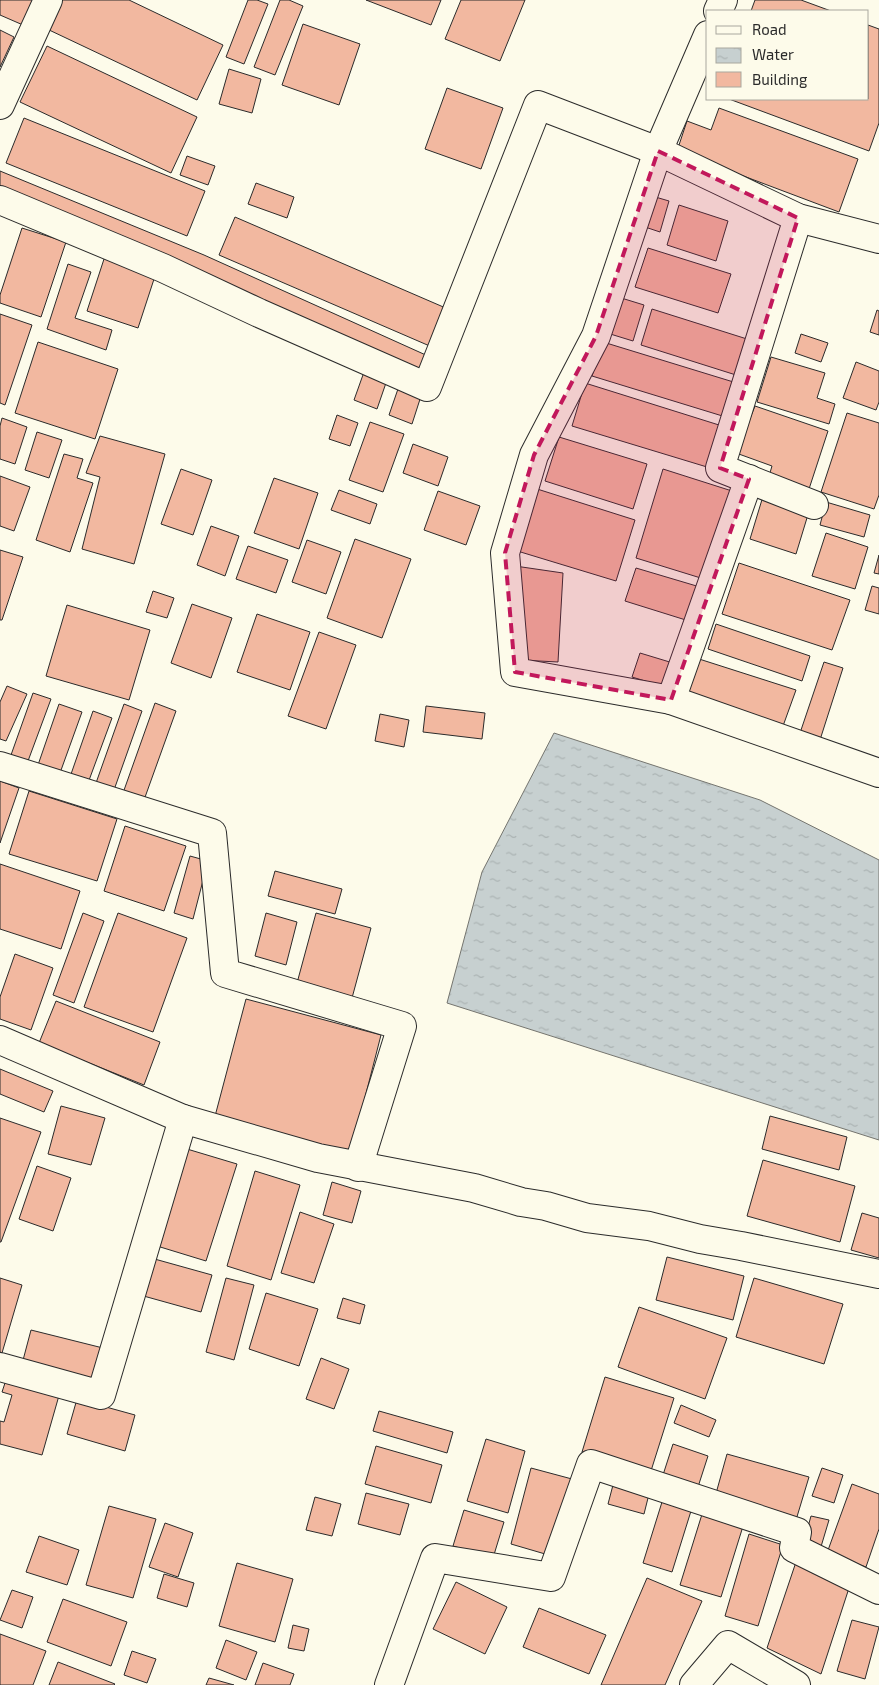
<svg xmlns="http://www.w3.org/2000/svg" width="879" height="1685" viewBox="0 0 879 1685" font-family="'Exo 2',sans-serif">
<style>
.water{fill:url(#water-ripples);stroke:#74746e}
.building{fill:#f2b8a0;stroke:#2b2b2b}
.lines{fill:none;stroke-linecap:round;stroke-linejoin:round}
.street-casing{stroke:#2b2b2b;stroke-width:30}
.street{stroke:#fdfbea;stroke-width:28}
.marked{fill:#c2185b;fill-opacity:0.2;stroke:#c2185b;stroke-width:4;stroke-dasharray:10 6;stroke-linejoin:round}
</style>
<defs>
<pattern id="water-ripples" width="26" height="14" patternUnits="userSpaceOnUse" patternTransform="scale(1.25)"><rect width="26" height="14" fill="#c7d0d0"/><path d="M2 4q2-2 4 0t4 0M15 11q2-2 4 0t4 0" fill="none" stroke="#abb3b3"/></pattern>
</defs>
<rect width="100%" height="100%" fill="#fdfbea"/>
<polygon class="water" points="554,733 760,800 879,860 879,1140 447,1003 482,872"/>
<g class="building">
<polygon points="0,0 34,0 23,25 0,15"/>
<polygon points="60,0 129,0 223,45 197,100 47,29"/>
<polygon points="248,0 257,0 268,4 244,64 226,57"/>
<polygon points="280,0 289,0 303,6 275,75 254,67"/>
<polygon points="366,0 441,0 431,25"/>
<polygon points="461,0 525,0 500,61 445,39"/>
<polygon points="755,0 801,0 831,11 751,11"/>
<polygon points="303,24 360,44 339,105 282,85"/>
<polygon points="868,25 879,29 879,123 869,151 729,99 868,99"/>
<polygon points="0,30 14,37 0,67"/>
<polygon points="47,46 197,117 171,173 20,102"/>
<polygon points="229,69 261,79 252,113 219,104"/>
<polygon points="447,88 503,108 481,169 425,149"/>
<polygon points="719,108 858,159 839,212 677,151 687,121 711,130"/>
<polygon points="24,118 205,191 187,236 6,163"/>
<polygon points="187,156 215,166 208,185 180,175"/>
<polygon points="0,171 204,255 428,356 420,375 0,191"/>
<polygon points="256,183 294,197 287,218 248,204"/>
<polygon points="652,196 669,201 660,232 642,226"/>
<polygon points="679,205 728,221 716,261 667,245"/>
<polygon points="235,217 448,309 432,347 219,255"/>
<polygon points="22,228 66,242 41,317 0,303 0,295"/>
<polygon points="648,248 731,274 718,313 635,287"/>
<polygon points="105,256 156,273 138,328 87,311"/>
<polygon points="68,264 91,272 75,318 112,330 106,350 47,329"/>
<polygon points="618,297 644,305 633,341 607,333"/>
<polygon points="652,309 747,339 736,375 641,345"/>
<polygon points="877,310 879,311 879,335 870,332"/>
<polygon points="0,314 32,325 5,405 0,403"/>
<polygon points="801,334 828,343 821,362 795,353"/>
<polygon points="38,342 118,369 95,439 15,413"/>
<polygon points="603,342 740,384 729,418 592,376"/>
<polygon points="771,357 825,373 817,398 835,404 829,424 757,402"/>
<polygon points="856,362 879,371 879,402 876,410 843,398"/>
<polygon points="364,372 387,380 377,409 354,400"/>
<polygon points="585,383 719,425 707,467 572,426"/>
<polygon points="399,386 422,393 412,424 389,415"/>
<polygon points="755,406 828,431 809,489 769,476 772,466 736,453"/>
<polygon points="847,413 879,423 879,495 874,509 821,492"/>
<polygon points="337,415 358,423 350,446 329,439"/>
<polygon points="2,418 27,427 15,464 0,459 0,426"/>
<polygon points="370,422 404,434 383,492 349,480"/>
<polygon points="37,432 62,440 49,478 25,470"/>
<polygon points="100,436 165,454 134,564 82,549 100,477 86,473"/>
<polygon points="559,437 647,464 633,509 545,481"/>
<polygon points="413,444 448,457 438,486 403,473"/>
<polygon points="64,454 83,459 77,478 93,483 70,552 36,540"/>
<polygon points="181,469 212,480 193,535 161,524"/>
<polygon points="663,469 732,491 704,579 636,558"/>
<polygon points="0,476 30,487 14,531 0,526"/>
<polygon points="274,478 318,493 299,549 254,533"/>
<polygon points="534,488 635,520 616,581 514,550"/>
<polygon points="339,490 377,504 370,524 331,510"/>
<polygon points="438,491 480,506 466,545 424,530"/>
<polygon points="764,493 810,508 796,554 750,539"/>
<polygon points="826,502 870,515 864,537 820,525"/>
<polygon points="211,526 239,536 225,576 197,565"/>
<polygon points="826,533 868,547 855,589 812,576"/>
<polygon points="355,539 411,559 382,638 327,618"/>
<polygon points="307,540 341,552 326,594 292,582"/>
<polygon points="248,546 288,560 276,593 236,579"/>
<polygon points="0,550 23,557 2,620 0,620"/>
<polygon points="879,555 879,574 874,573"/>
<polygon points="739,563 850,600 832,650 722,614"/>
<polygon points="515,566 563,573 558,662 520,660"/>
<polygon points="636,568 700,587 689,621 625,601"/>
<polygon points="872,586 879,588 879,614 865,610"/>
<polygon points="153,591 174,598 167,618 146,612"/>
<polygon points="192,604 232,618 211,678 171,663"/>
<polygon points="67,605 150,630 129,700 46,676"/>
<polygon points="257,614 310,632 290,690 237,672"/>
<polygon points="716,624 810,656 802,681 708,649"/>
<polygon points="319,632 356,645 326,729 288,716"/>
<polygon points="640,653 673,663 665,687 632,677"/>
<polygon points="696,658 796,690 783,726 684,694"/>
<polygon points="824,662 843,668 819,743 799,736"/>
<polygon points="7,686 27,694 6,741 0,739 0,702"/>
<polygon points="33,693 51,699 28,761 11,755"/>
<polygon points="155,703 176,711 144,800 123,793"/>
<polygon points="59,704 82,712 60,773 38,765"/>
<polygon points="124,704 142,711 114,790 96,783"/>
<polygon points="426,706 485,713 482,739 423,732"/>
<polygon points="93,711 112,718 88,783 70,777"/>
<polygon points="380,714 409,720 404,747 375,741"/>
<polygon points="0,781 19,788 0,843"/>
<polygon points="29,791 117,819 97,881 9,854"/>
<polygon points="125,826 186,846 164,911 104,891"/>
<polygon points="190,856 208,861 193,919 174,913"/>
<polygon points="0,864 80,891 61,949 0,929"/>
<polygon points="275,871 342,889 335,914 268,896"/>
<polygon points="83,913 104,921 74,1003 53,995"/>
<polygon points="118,913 187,938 153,1032 84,1007"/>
<polygon points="266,913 297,922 286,965 255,956"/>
<polygon points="316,913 371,928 352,998 297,983"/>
<polygon points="15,954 53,968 31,1030 0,1019 0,997"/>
<polygon points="246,999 381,1035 350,1156 214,1120"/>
<polygon points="56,1001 160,1042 144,1085 39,1043"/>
<polygon points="0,1069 53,1091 44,1112 0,1094"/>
<polygon points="61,1106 105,1118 91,1165 48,1154"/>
<polygon points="770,1116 847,1137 839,1170 762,1149"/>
<polygon points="0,1118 41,1132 1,1242 0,1242"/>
<polygon points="187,1149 237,1164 206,1261 157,1246"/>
<polygon points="763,1160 855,1186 840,1242 747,1216"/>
<polygon points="37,1166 71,1178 53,1231 19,1219"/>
<polygon points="255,1171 300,1185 271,1280 227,1266"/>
<polygon points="332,1182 361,1191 352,1223 323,1215"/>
<polygon points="300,1212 334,1224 314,1283 281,1273"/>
<polygon points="862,1213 879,1218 879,1258 851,1250"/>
<polygon points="667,1257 744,1276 733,1320 656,1300"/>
<polygon points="151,1258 212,1275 201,1312 140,1295"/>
<polygon points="0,1278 22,1285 2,1353 0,1352"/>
<polygon points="226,1278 254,1285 234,1360 206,1352"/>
<polygon points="754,1278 843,1304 824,1364 736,1337"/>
<polygon points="266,1293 318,1309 299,1366 249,1349"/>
<polygon points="343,1298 365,1305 360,1324 337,1318"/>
<polygon points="639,1307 727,1338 705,1399 618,1367"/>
<polygon points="31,1330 103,1348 94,1383 22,1364"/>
<polygon points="321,1358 349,1369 334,1409 306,1399"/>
<polygon points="7,1377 60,1392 42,1455 0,1444 0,1421 4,1422 12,1395 2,1392"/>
<polygon points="605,1377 674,1398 650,1474 582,1452"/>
<polygon points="77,1399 135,1415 125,1451 67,1434"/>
<polygon points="681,1405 716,1420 709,1437 674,1423"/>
<polygon points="379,1411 453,1432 447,1453 373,1431"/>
<polygon points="486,1439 525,1451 508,1513 467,1501"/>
<polygon points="673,1444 708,1456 697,1490 662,1478"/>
<polygon points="376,1446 442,1465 431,1503 365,1484"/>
<polygon points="727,1454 809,1477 796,1520 715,1497"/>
<polygon points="531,1468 572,1479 552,1556 511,1544"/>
<polygon points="822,1468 843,1475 834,1503 812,1496"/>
<polygon points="852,1484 879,1494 879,1529 866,1567 827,1553"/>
<polygon points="613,1485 649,1494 644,1514 608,1504"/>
<polygon points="366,1493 409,1504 400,1535 358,1524"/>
<polygon points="315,1497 341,1504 332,1536 306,1530"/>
<polygon points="662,1502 691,1511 672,1572 643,1563"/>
<polygon points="109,1506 156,1519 133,1598 86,1585"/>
<polygon points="464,1510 504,1522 493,1558 453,1546"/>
<polygon points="703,1511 744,1523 721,1597 680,1585"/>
<polygon points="811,1516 829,1520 820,1550 803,1545"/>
<polygon points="165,1523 193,1533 178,1577 149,1567"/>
<polygon points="749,1534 783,1545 758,1626 725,1616"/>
<polygon points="39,1536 79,1550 67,1585 26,1572"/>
<polygon points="797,1559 850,1585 821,1674 767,1648"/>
<polygon points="237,1563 293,1579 275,1642 219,1626"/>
<polygon points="164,1574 194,1583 187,1607 157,1598"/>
<polygon points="647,1578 702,1601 665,1685 601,1685"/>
<polygon points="456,1582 507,1607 485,1654 433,1629"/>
<polygon points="12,1590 33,1597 22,1628 0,1620"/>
<polygon points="63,1599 127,1622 111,1666 47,1642"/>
<polygon points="539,1608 606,1635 589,1674 523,1647"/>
<polygon points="852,1620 879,1627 865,1679 837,1671"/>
<polygon points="293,1625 309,1629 304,1651 288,1648"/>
<polygon points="0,1634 46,1651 33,1685 0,1685"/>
<polygon points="226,1640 257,1652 246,1680 216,1668"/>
<polygon points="132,1651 156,1659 147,1683 124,1675"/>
<polygon points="58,1662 115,1684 114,1685 49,1685"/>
<polygon points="263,1663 294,1674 290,1685 255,1685"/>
<polygon points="209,1678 234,1685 206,1685"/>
</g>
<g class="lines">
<g class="street-casing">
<g id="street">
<polyline points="718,11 723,0"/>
<polyline points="0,105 48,0"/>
<polyline points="0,200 163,268 259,313 427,387 538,105 658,151 708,35"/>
<polyline points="798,218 720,468 814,505"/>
<polyline points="879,239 798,218 658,151 596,336 534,455 505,553 515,672 671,700 879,773"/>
<polyline points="671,700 749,479"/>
<polyline points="0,766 212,833 225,973 402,1026 358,1167"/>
<polyline points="0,1040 183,1119 318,1158 474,1188 521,1202 546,1206 587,1218 649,1226 700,1239 741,1246 879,1274"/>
<polyline points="0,1367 101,1395 183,1119"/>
<polyline points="389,1685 435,1558 551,1577 591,1464 797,1532 794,1548 879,1590"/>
<polyline points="694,1685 728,1645 796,1685"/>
</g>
</g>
<use href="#street" class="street"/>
</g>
<path class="marked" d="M658,151l140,67 -78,250 29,11 -78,221 -156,-28 -10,-119 29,-98 62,-119z"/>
<rect x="706" y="10" width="162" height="90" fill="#fdfbea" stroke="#a9a89e"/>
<rect x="716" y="26" width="25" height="8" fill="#fdfbea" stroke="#a9a89e"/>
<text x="752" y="35" font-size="15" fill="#2b2b2b">Road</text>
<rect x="716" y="48" width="25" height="15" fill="url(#water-ripples)" stroke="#a9a89e"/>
<text x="752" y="60" font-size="15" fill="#2b2b2b">Water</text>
<rect x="716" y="72" width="25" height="15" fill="#f2b8a0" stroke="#a9a89e"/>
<text x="752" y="85" font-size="15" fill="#2b2b2b">Building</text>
</svg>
